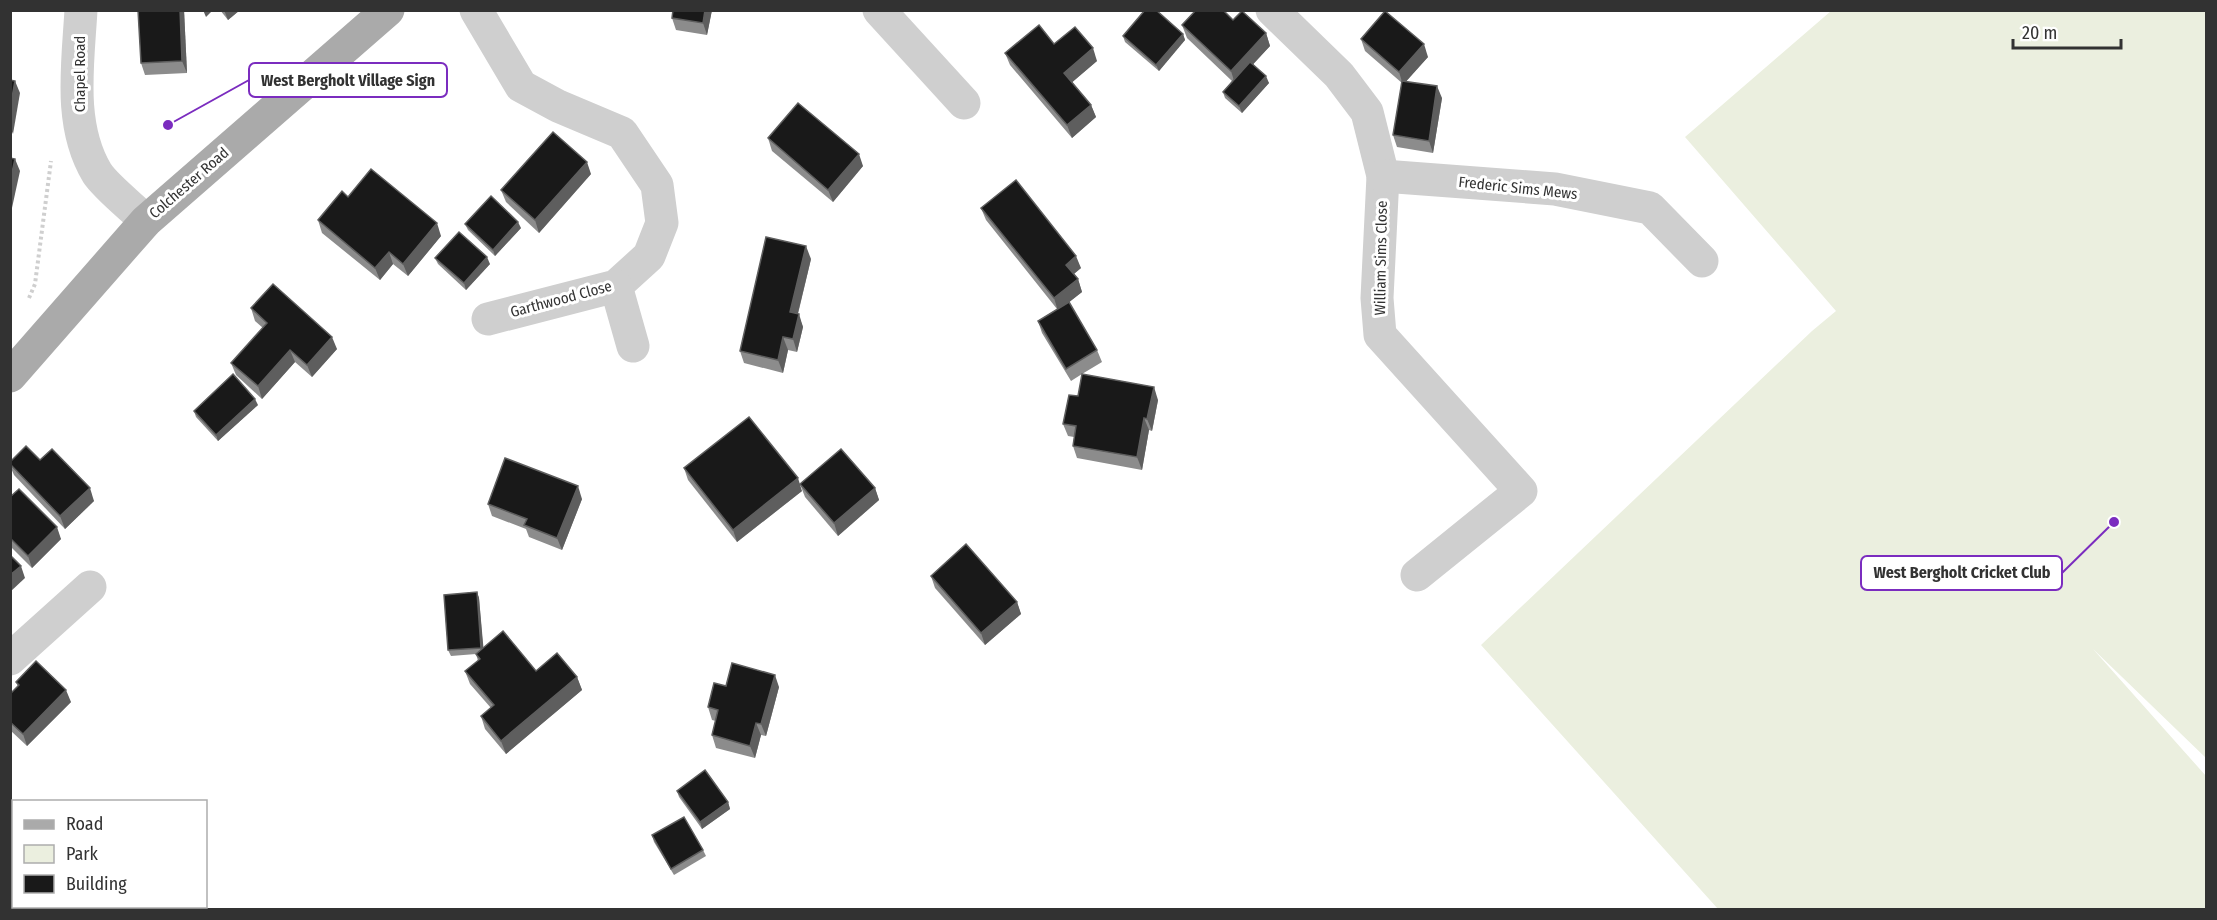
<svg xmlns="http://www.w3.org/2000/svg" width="2217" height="920" viewBox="0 0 2217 920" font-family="'Fira Sans Condensed',sans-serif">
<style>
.green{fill:#ebefdf}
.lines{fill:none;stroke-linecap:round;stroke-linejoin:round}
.path{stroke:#cfcfcf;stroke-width:4;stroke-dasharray:3 3;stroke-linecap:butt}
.minor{stroke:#cfcfcf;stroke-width:33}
.major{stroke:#aaa;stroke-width:33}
.wall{fill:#8c8c8c}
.shaded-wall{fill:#5e5e5e}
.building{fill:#191919;stroke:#5e5e5e;stroke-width:1.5}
.labels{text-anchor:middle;stroke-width:6;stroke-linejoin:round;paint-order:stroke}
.street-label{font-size:15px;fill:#323232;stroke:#fff}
.leader{fill:none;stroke:#7b2cbf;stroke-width:2}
.callout-dot{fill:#7b2cbf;stroke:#fff;stroke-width:2}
.callout{fill:#fff;stroke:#7b2cbf;stroke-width:2}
.callout-label{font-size:16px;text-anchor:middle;font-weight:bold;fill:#323232}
</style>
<rect width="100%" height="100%" fill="#fff"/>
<polygon class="green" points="1831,11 2206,11 2206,758 2093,649 2206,776 2206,774 2206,909 1718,909 1481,645 1812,331 1836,311 1685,137"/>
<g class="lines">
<polyline class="path" points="29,298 35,284 51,161"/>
<g class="minor">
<path d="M81,10c-3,53 -13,115 16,163 9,14 36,35 49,48"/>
<polyline points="476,10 521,86 558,106 622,133 657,185 662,223 649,256 616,286 488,319"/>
<polyline points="879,10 964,103"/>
<polyline points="1272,10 1339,75 1367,112 1383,176 1377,298 1380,335 1521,491 1417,575"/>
<polyline points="1383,176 1555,189 1650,208 1702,261"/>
<polyline points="616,286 633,346"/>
<polyline points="10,659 90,587"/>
<polyline points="10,869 14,872"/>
<polyline points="47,906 50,910"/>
</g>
<polyline class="major" points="10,376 146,221 388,10"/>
</g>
<g class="wall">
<polygon points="138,10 184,10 187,73 145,75 141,63"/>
<polygon points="220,10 240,10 228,20"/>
<polygon points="673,10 712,10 707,35 676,30 672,18"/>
<polygon points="1233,20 1266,33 1270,46 1253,64 1269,83 1242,113 1225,98 1223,92 1232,81 1187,38 1182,25"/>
<polygon points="1183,34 1185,40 1159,71 1125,42 1123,36"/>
<polygon points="1361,39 1428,57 1406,81 1442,98 1433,153 1397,147 1393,135 1402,83 1365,51"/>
<polygon points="1054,44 1097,61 1072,82 1091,105 1096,117 1072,138 1010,65 1005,53"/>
<polygon points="768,138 863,166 833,202 772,151"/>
<polygon points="591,174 539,233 506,202 501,190"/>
<polygon points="981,208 1081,268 1074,274 1078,279 1082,292 1069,302 1097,350 1102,362 1082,374 1158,400 1152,431 1149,430 1142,470 1077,458 1073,446 1074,437 1068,436 1063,424 1078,396 1082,374 1071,381 1042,333 1038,321 1057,309 986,220"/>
<polygon points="318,220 441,236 408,276 393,264 380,280 322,233"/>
<polygon points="465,224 521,228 495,256 468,230"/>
<polygon points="435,258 490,264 466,290 438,264"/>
<polygon points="811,259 798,314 803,327 797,352 788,350 783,373 744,363 740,351"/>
<polygon points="251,308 337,349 312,377 295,362 262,399 236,375 231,363 263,328 255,321"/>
<polygon points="258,405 218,441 196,417 194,411"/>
<polygon points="40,460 94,501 65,529 14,475 10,466 10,462"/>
<polygon points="684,468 802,491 737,542 688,480"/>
<polygon points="800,484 875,488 879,500 838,536 805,497"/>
<polygon points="10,497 61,539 32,568 10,546"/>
<polygon points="582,499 562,550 529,537 526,529 492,516 488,504"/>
<polygon points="931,576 1017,602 1021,614 985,645 935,588"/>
<polygon points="477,592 479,598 483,648 536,671 577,677 582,690 506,754 485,729 481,716 491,708 470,684 465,671 478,661 476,654 451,656 448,650"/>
<polygon points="16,682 71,702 27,746 10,730 10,694 18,687"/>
<polygon points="726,686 779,687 766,736 761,735 755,758 716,748 712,735 716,721 712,720 708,707"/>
<polygon points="677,791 728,802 730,809 702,829 679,797"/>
<polygon points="652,835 703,850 706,856 674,875 654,842"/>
</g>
<g class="shaded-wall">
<polygon points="180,10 184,10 187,73 182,61"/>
<polygon points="203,10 213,10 206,17"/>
<polygon points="224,10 240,10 228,20"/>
<polygon points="705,10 712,10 707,35 703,23"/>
<polygon points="1266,33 1270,46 1235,84 1231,71"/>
<polygon points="1183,34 1185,40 1159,71 1156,65"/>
<polygon points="1424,44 1428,57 1403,85 1399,72"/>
<polygon points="1093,48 1097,61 1069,85 1064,73"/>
<polygon points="1266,76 1269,83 1242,113 1239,106"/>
<polygon points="15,81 20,93 13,134 10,127 10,109"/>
<polygon points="1437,86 1442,98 1433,153 1429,141"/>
<polygon points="1091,105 1096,117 1072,138 1067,125"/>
<polygon points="859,154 863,166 833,202 828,190"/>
<polygon points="15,159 20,171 10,217 10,182"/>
<polygon points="587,162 591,174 539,233 535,220"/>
<polygon points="518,222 521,228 495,256 493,250"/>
<polygon points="437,223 441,236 408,276 403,264"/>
<polygon points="806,246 811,259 795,325 790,312"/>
<polygon points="389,252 393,264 380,280 375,268"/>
<polygon points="1076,256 1081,268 1070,277 1066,265"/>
<polygon points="487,257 490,264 466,290 464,283"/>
<polygon points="1078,279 1082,292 1058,311 1054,298"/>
<polygon points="799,314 803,327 797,352 793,339"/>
<polygon points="332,337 337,349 312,377 307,365"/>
<polygon points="783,337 788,350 783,373 778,360"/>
<polygon points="290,350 295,362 262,399 258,386"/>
<polygon points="1154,387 1158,400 1152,431 1147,419"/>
<polygon points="255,399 258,405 218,441 216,435"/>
<polygon points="1144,418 1149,430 1142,470 1137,457"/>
<polygon points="798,478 802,491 737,542 733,530"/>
<polygon points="578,486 582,499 562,550 557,538"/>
<polygon points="90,488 94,501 65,529 60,516"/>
<polygon points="875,488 879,500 838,536 834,523"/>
<polygon points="57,527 61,539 32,568 28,556"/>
<polygon points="21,566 25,578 10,592 10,575"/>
<polygon points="477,592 479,598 484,654 481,648"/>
<polygon points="1017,602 1021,614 985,645 981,633"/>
<polygon points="775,675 779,687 766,736 761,724"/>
<polygon points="577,677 582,690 506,754 501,741"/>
<polygon points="66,690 71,702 27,746 23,734"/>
<polygon points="756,723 761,735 755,758 750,746"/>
<polygon points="728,802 730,809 702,829 700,822"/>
</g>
<g class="building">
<polygon points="138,10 180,10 182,61 141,63"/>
<polygon points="673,10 705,10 703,23 672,18"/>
<polygon points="1145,10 1156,10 1183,34 1156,65 1123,36"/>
<polygon points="1196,10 1223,10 1233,20 1242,11 1266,33 1231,71 1182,25"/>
<polygon points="1385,11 1424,44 1399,72 1361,39"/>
<polygon points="1039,25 1054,44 1075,27 1093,48 1064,73 1091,105 1067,125 1005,53"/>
<polygon points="1250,62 1266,76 1239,106 1223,92"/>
<polygon points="10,80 15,81 10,109"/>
<polygon points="1402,81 1437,86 1429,141 1393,135"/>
<polygon points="798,103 859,154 828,190 768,138"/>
<polygon points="553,132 587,162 535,220 501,190"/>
<polygon points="10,158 15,159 10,182"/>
<polygon points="371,169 437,223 403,264 389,252 375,268 318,220 342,191 348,197"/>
<polygon points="1016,180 1076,256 1066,265 1078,279 1054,298 981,208"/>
<polygon points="491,196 518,222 493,250 465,224"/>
<polygon points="459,232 487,257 464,283 435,258"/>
<polygon points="766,237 806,246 790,312 799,314 793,339 783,337 778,360 740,351"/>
<polygon points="273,284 332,337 307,365 290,350 258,386 231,363 267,323 251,308"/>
<polygon points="1069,302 1097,350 1066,369 1038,321"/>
<polygon points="233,374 255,399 216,435 194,411"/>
<polygon points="1082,374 1154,387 1147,419 1144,418 1137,457 1073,446 1076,426 1063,424 1069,395 1078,396"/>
<polygon points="749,417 798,478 733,530 684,468"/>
<polygon points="26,446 40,460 52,449 90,488 60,516 10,464 10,462"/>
<polygon points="841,449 875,488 834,523 800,484"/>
<polygon points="505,458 578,486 557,538 524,525 527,519 488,504"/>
<polygon points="19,489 57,527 28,556 10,538 10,497"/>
<polygon points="966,544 1017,602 981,633 931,576"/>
<polygon points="10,555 21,566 10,575"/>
<polygon points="477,592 481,648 448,650 444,595"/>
<polygon points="503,631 536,671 557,653 577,677 501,741 481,716 494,705 465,671 480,659 476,654"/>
<polygon points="36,661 66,690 23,734 10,722 10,694 19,685 16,682"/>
<polygon points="732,663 775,675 761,724 756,723 750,746 712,735 718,710 708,707 714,683 726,686"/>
<polygon points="705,770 728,802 700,822 677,791"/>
<polygon points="684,817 703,850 671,869 652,835"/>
</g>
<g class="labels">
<g class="street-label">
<text transform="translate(80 74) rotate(-90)" y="5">Chapel Road</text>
<text transform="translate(189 183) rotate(-41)" y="5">Colchester Road</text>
<text transform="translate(1518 188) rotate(6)" y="5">Frederic Sims Mews</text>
<text transform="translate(1381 258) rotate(-89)" y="5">William Sims Close</text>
<text transform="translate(561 299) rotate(-15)" y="5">Garthwood Close</text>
</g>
</g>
<path class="leader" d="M168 125L249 80M2114 522L2062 573"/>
<g class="callout-dot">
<circle cx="168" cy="125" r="6"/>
<circle cx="2114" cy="522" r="6"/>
</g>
<g class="callout">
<rect x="249" y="63" width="198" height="34" rx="6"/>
<rect x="1861" y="556" width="201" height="34" rx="6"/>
</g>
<g class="callout-label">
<text x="348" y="86">West Bergholt Village Sign</text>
<text x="1962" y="578">West Bergholt Cricket Club</text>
</g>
<rect width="2217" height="920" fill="none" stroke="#323232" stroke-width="24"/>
<rect x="12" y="800" width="195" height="108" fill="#ffffff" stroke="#adadad" stroke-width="1.5"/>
<rect x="24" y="820" width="30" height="9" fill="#aaaaaa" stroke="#adadad" stroke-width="1.5"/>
<text x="66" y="830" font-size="18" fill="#323232">Road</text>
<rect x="24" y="845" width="30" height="18" fill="#ebefdf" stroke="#adadad" stroke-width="1.5"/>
<text x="66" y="860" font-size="18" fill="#323232">Park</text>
<rect x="24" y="875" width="30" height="18" fill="#191919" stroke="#adadad" stroke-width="1.5"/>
<text x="66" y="890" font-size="18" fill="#323232">Building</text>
<path d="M2013 39v9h108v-9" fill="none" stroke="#323232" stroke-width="3"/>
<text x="2022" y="39" font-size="18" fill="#323232" stroke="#ffffff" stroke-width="4.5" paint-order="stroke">20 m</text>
</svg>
